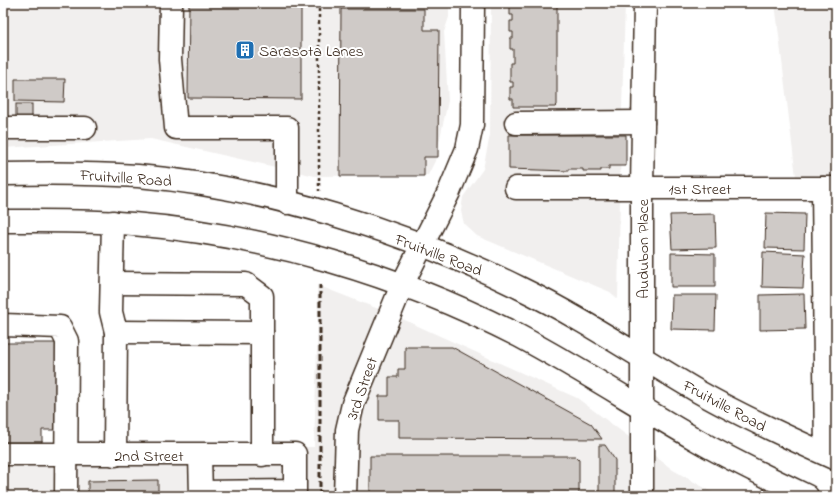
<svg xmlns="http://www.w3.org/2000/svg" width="839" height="499" viewBox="0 0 839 499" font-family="'Indie Flower',sans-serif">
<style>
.built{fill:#f1efee}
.building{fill:#cfcac7;stroke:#3b2a1e}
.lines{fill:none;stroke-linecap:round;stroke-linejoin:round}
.minor-casing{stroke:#3b2a1e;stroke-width:25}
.major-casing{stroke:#3b2a1e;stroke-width:25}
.path{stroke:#3b2a1e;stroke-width:2.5;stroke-dasharray:3 3;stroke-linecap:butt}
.minor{stroke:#fff;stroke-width:22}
.major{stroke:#fff;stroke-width:22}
.rail{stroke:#3b2a1e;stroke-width:3;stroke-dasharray:6 3;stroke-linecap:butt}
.labels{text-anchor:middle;stroke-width:4;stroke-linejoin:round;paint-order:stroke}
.poi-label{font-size:16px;fill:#3b2a1e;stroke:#fff;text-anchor:start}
.street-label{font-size:16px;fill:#3b2a1e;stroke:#fff}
</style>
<rect width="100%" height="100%" fill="#fff"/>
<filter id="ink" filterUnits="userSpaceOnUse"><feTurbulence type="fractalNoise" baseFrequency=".025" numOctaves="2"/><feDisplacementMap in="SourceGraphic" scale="8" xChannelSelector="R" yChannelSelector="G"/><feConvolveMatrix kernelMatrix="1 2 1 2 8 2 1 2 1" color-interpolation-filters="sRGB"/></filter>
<g filter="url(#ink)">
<g class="built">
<polygon points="3,3 449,3 449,17 444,32 448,101 435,161 428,175 315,176 151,139 3,148"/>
<polygon points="491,3 625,3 620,178 507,178 507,198 620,198 618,299 610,292 477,236 464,224 461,211 463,197 483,169 490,135"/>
<polygon points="775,3 836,3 836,177 796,177"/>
<polygon points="317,285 381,310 336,496 3,496 3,465 304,464 304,447 314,447 318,314"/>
<polygon points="398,317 577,398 633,440 633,496 355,496 358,420"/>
<polygon points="651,453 673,470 719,496 651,496"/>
</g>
<g class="building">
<polygon points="189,3 301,3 301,99 188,98"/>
<polygon points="510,3 557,3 557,105 555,107 513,107 513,99 510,99 510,87 513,87 513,82 510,82 510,63 513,63 513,49 510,49 510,38 513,38 513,32 510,32 510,21 513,21 513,15 510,15"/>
<polygon points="341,9 424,9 424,30 439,30 438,157 424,157 424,176 340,176"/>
<polygon points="15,79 65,79 64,102 15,101"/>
<rect x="16" y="104" width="16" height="17"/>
<polygon points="509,135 626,135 626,166 609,166 609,169 601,169 601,171 583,171 583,169 568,169 568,171 509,169"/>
<polygon points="766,213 805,214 804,249 765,248"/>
<polygon points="715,214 716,248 672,249 670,215"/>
<polygon points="763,252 805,254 803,288 762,287"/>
<polygon points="671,253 715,254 715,287 671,287"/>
<polygon points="804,294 805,329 760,330 760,295"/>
<polygon points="672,295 716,295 715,330 671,329"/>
<polygon points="3,343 57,343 57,430 42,430 42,442 3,442"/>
<polygon points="405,347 452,347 591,424 602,439 399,438 399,420 379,420 379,396 389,396 389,377 398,377 398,369 405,369"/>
<polygon points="599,445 605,445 615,460 615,496 599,496"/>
<polygon points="370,456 575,456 579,460 579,496 370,496"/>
<polygon points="158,480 158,496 88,496 88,481"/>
</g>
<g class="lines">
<g class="minor-casing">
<g id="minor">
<polyline points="171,3 170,59 176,128 287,128 287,203"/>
<polyline points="516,123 643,122"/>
<polyline points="3,128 85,128"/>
<polyline points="516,188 836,188"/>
<polyline points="823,188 826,454"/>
<polyline points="113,222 111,312 116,332 115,455"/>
<polyline points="112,283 246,284 262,296 262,455"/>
<polyline points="3,325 60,327 67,341 66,496"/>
<polyline points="116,332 262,333"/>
<polyline points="3,454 295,454 295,491 201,492"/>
<polyline points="200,455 201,496"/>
<polyline points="345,496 347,430 353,404 402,285 449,192 467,149 472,125 473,3"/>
<polyline points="642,496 642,188 645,3"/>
</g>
</g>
<g class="major-casing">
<g id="major">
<path d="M3,174c45,-1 90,-1 135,2 128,11 267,55 382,112 62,30 119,69 179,104 44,25 90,46 137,67"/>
<path d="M3,221c43,0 87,-1 130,3 133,11 267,51 386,112 60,32 117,69 176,103 36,21 74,39 112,57"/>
</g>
</g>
<polyline class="path" points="319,3 319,191"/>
<use href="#minor" class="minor"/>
<use href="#major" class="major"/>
<polyline class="rail" points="320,496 320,285"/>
</g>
</g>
<defs>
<g id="building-square" transform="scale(1)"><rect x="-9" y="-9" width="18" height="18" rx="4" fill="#1f6fb2" stroke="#fff"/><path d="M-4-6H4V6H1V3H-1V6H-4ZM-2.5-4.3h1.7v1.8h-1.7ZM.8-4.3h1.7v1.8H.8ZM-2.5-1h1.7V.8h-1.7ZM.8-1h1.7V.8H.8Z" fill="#fff"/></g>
</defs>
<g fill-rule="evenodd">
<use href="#building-square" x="245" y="50"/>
</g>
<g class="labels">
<g class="poi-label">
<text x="259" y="56">Sarasota Lanes</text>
</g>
<g class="street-label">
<text transform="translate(126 177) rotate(4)" y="6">Fruitville Road</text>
<text x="700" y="194">1st Street</text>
<text transform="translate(642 249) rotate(-90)" y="6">Audubon Place</text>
<text transform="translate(439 254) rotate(21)" y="6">Fruitville Road</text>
<text transform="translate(361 388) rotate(-71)" y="6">3rd Street</text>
<text transform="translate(725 405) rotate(28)" y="6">Fruitville Road</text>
<text x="149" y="461">2nd Street</text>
</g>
</g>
<rect width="839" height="499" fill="none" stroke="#fff" stroke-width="16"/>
<rect x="8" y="8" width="823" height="483" fill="none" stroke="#3b2a1e" stroke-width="1.5" filter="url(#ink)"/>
</svg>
